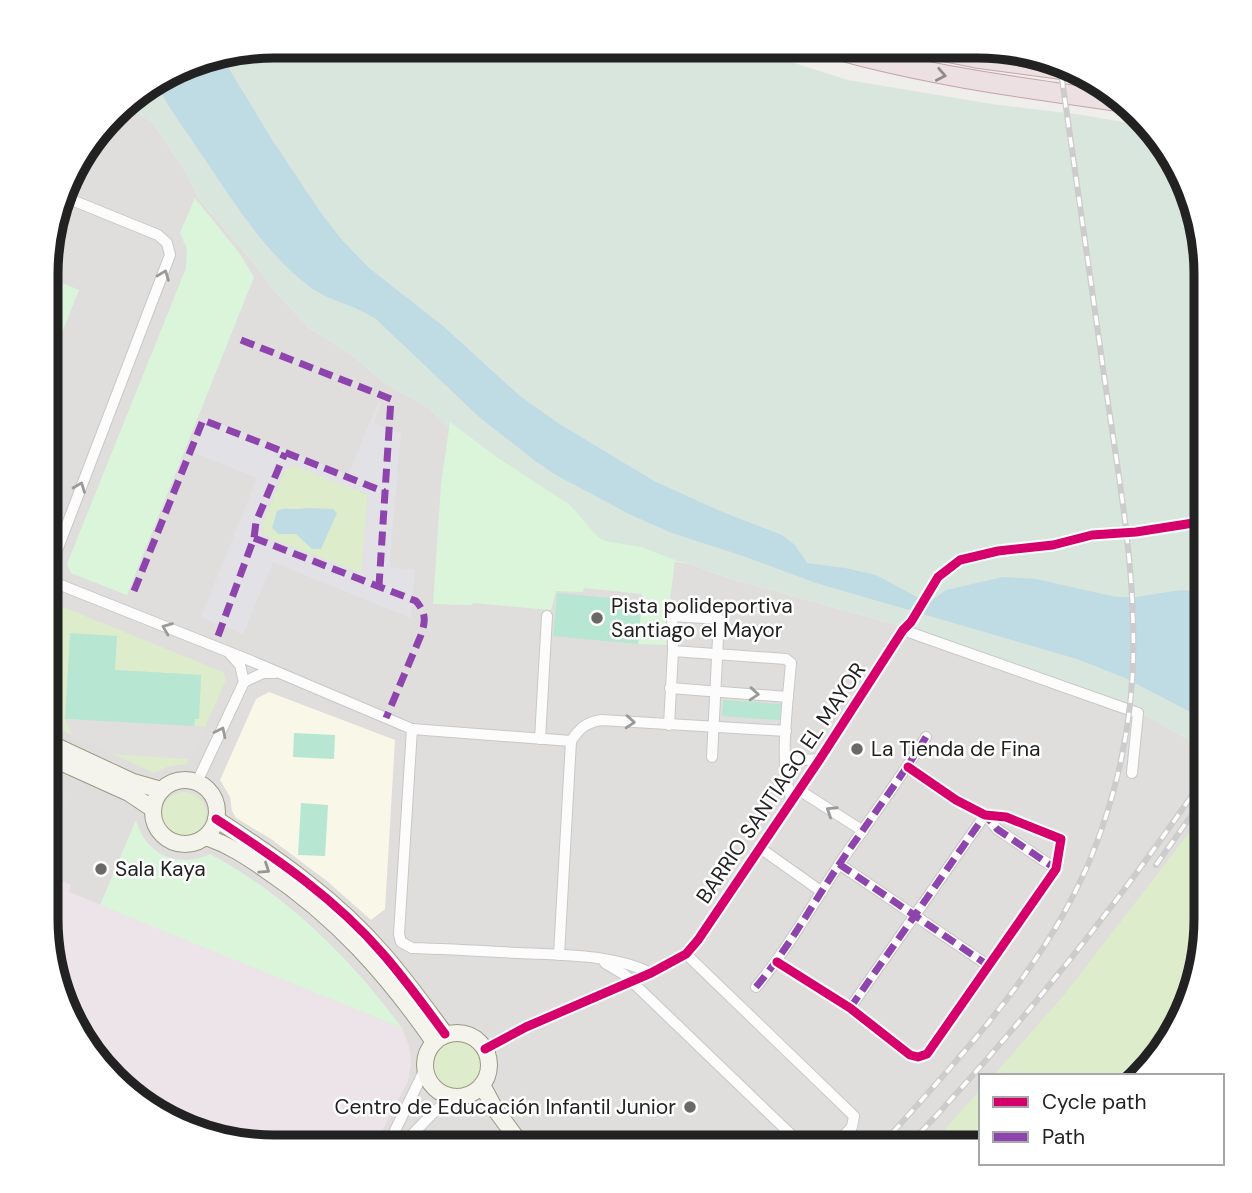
<svg xmlns="http://www.w3.org/2000/svg" width="1252" height="1193" viewBox="0 0 1252 1193" font-family="'DM Sans',sans-serif">
<style>
.residential{fill:#dfdedc}
.industrial{fill:#ede4e9}
.education{fill:#f8f7e8}
.grass{fill:#ddeccb}
.wetland{fill:#d9e6de}
.park{fill:#daf5da}
.pitch{fill:#b7e6d2}
.parking{fill:#e0dfde}
.plaza{fill:#e2e1e5;fill-rule:evenodd}
.water{fill:#bfdbe3}
.lines{fill:none;stroke-linecap:round;stroke-linejoin:round}
.minor-casing{stroke:#c9c8c7;stroke-width:12}
.secondary-casing{stroke:#999a82;stroke-width:18}
.motorway-casing{stroke:#c5a2ac;stroke-width:21}
.minor{stroke:#fdfcfc;stroke-width:10}
.secondary{stroke:#f4f4ed;stroke-width:16}
.motorway{stroke:#ece0e2;stroke-width:19}
.rail-casing{stroke:#ccc;stroke-width:6}
.rail{stroke:#fff;stroke-width:3.5;stroke-dasharray:10;stroke-linecap:butt}
.quiet{stroke:#8e44ad;stroke-width:7;stroke-dasharray:14 7;stroke-linecap:butt}
.cycleway-casing{stroke:#fff;stroke-width:13}
.cycleway{stroke:#d6006c;stroke-width:9}
.oneway{stroke:#918a8c}
.oneway2{stroke:#9a9a9a}
.oneway3{stroke:#969692}
.poi-dot{fill:#6a6968;stroke:#fff;stroke-width:2.5}
.labels{text-anchor:middle;stroke-width:5;stroke-linejoin:round;paint-order:stroke}
.poi-label{font-size:21px;fill:#222;stroke:#fff;text-anchor:start}
.street-label{font-size:21px;fill:#222;stroke:#fff}
.rim{fill:none;stroke:#222;stroke-width:9}
</style>
<rect width="100%" height="100%" fill="#f0eeeb"/>
<polygon class="residential" points="120,106 138,113 152,122 185,171 199,199 252,261 274,290 309,328 353,356 386,384 429,408 446,426 670,561 690,564 728,578 894,624 1061,679 1121,701 1206,750 1206,934 1183,1021 1138,1076 981,1076 981,1147 259,1147 172,1124 93,1059 58,993 46,934 50,229 76,160"/>
<polygon class="industrial" points="46,874 71,885 69,892 402,1028 409,1046 411,1063 408,1081 374,1147 259,1147 172,1124 93,1059 58,993 46,934"/>
<polygon class="education" points="269,692 395,740 385,909 371,920 327,881 271,839 236,818 232,811 230,797 220,780 256,699"/>
<g class="grass">
<polygon points="294,465 368,495 361,573 269,538 263,533 262,524 283,474 286,469"/>
<polygon points="48,601 223,672 226,680 205,727 194,726 194,719 199,719 201,675 115,670 72,735 47,723"/>
<polygon points="113,754 189,759 186,764 167,767 154,773"/>
<circle cx="184" cy="814" r="22"/>
<polygon points="1206,811 1206,934 1183,1021 1138,1076 993,1076 1064,995"/>
<circle cx="457" cy="1065" r="23"/>
<polygon points="981,1089 981,1147 929,1147"/>
</g>
<polygon class="wetland" points="273,46 744,47 848,80 992,104 1083,115 1150,127 1159,134 1194,200 1206,259 1206,750 1121,701 1061,679 894,624 728,578 690,564 606,546 501,464 446,426 429,408 386,384 353,356 309,328 274,290 252,261 199,199 185,171 152,122 138,113 120,106 123,102 200,58"/>
<g class="park">
<polygon points="195,198 240,254 254,277 127,595 71,573 67,564 186,268 187,249 180,233"/>
<polygon points="50,278 79,290 49,365"/>
<polygon points="450,422 498,458 570,505 598,537 605,541 641,547 675,560 669,608 669,645 638,644 642,594 584,588 583,592 556,591 551,610 473,603 472,605 433,604 441,484"/>
<path d="M136,820c10,35 41,49 74,34 78,42 140,104 192,174l-302,-123z"/>
</g>
<g class="pitch">
<polygon points="557,593 642,601 638,644 553,636"/>
<polygon points="70,633 117,636 115,670 201,675 199,719 195,719 194,726 65,719"/>
<polygon points="723,700 781,704 780,720 722,716"/>
<polygon points="294,733 335,735 334,759 293,757"/>
<polygon points="301,803 328,805 325,856 298,855"/>
</g>
<g class="parking">
<polygon points="65,719 112,722 205,727 189,759 113,754 73,737"/>
<polygon points="47,789 69,799 62,815 54,812 49,823 55,826 46,845"/>
</g>
<path class="plaza" d="M378,403l3,1 -7,18 28,12 -2,7 -10,120 1,6 24,3 -4,48 -138,-56 -30,72 -42,-17 56,-139 -64,-26 14,-34 141,57zM294,466l74,29 -7,78 -92,-35 -6,-5 -1,-9 21,-50 3,-5z"/>
<g class="water">
<path d="M220,54l51,84 50,75 21,27 27,28 74,58 77,70 38,27 96,58 66,30 62,24 13,10 12,18 38,5 31,7 52,28 18,-13 57,-13 33,2 80,18h20l45,-7 25,3v127l-81,-42 -48,-19 -261,-76 -73,-27 -71,-23 -41,-18 -75,-40 -22,-15 -56,-44 -101,-96c-20,-15 -47,-18 -67,-33 -45,-34 -77,-86 -108,-132 -16,-24 -33,-46 -46,-72l44,-25z"/>
<path d="M306,508l27,1 4,4 -16,36h-9l-16,-15h-17l-7,-6 5,-17c8,-5 19,0 29,-3z"/>
</g>
<g class="lines">
<g class="minor-casing">
<g id="minor">
<polyline points="48,574 170,255 167,243 158,235 62,196"/>
<polyline points="48,580 249,660 412,729 571,741"/>
<polyline points="672,612 673,651"/>
<polyline points="672,616 719,619 712,757"/>
<polyline points="903,630 1138,713 1132,773"/>
<polyline points="230,654 240,665 244,682"/>
<polyline points="670,688 788,697"/>
<path d="M669,725l4,-74 113,8 5,4c-3,39 -13,103 1,138"/>
<path d="M412,729l-13,205 2,8 11,6c36,1 71,3 107,5 43,2 93,1 132,20"/>
<polyline points="540,739 547,616"/>
<polyline points="786,761 820,759"/>
<polyline points="197,782 244,682 263,673 275,673"/>
<polyline points="799,790 863,831"/>
<polyline points="760,848 822,892"/>
<polyline points="839,864 989,966"/>
<polyline points="686,954 854,1116 852,1127 833,1147"/>
<path d="M559,955l12,-214c9,-13 14,-18 30,-21l185,11"/>
<polyline points="777,962 850,1008 910,1055 918,1057 927,1054 1056,869 1061,839 1006,817 985,815 956,800 908,767"/>
<polyline points="605,963 625,975 804,1147"/>
<path d="M756,987c31,-37 55,-80 82,-121 29,-43 61,-85 88,-129"/>
<polyline points="850,1008 985,815 997,829 1056,869"/>
<polyline points="485,1049 526,1027 651,973 686,954 698,940 820,759 903,630 911,622 938,577 960,560 998,551 1053,545 1092,535 1136,532 1206,521"/>
<polyline points="387,1147 425,1069"/>
<polyline points="400,1147 436,1110 456,1097"/>
</g>
</g>
<g class="secondary-casing">
<g id="secondary">
<polyline points="47,742 133,782 161,790"/>
<polyline points="47,756 129,793 153,809"/>
<circle cx="185" cy="812" r="32"/>
<path d="M216,819c60,39 120,80 167,135 22,25 42,53 62,80"/>
<path d="M206,837c23,8 40,19 60,33 69,46 121,104 168,172"/>
<circle cx="457" cy="1065" r="32"/>
<polyline points="482,1085 495,1109 523,1147"/>
</g>
</g>
<g class="motorway-casing">
<g id="motorway">
<path d="M827,47c96,28 195,41 295,55"/>
<polyline points="921,47 976,58 1081,72"/>
</g>
</g>
<use href="#minor" class="minor"/>
<use href="#secondary" class="secondary"/>
<use href="#motorway" class="motorway"/>
<g class="rail-casing">
<g id="rail">
<polyline points="1156,865 1206,795"/>
<path d="M880,1147c65,-74 135,-146 184,-234 49,-88 73,-191 69,-292 -2,-78 -16,-155 -27,-232 -15,-108 -31,-216 -46,-324"/>
<path d="M907,1147c110,-116 209,-240 299,-372"/>
</g>
</g>
<use href="#rail" class="rail"/>
<g class="quiet">
<polyline points="241,340 391,399 379,586"/>
<path d="M254,538l162,63c10,12 10,19 5,34l-35,83"/>
<polyline points="134,591 203,420 385,492"/>
<polyline points="218,636 254,538 256,522 285,453"/>
<polyline points="839,864 989,966"/>
<path d="M756,987c31,-37 55,-80 82,-121 29,-43 61,-85 88,-129"/>
<polyline points="850,1008 985,815 997,829 1056,869"/>
</g>
<g class="cycleway-casing">
<g id="cycleway">
<path d="M216,819c60,39 120,80 167,135 22,25 42,53 62,80"/>
<polyline points="777,962 850,1008 910,1055 918,1057 927,1054 1056,869 1061,839 1006,817 985,815 956,800 908,767"/>
<polyline points="485,1049 526,1027 651,973 686,954 698,940 820,759 903,630 911,622 938,577 960,560 998,551 1053,545 1092,535 1136,532 1206,521"/>
</g>
</g>
<use href="#cycleway" class="cycleway"/>
</g>
<defs><path id="oneway-chevron" d="M-2-3.5L2.5 0L-2 3.5" fill="none" stroke-width="1.6" stroke-linecap="round" stroke-linejoin="round" transform="scale(1.75)"/></defs>
<use class="oneway" href="#oneway-chevron" transform="translate(941 75) rotate(11)"/>
<g class="oneway2">
<use href="#oneway-chevron" transform="translate(164 275) rotate(-69)"/>
<use href="#oneway-chevron" transform="translate(80 487) rotate(-69)"/>
<use href="#oneway-chevron" transform="translate(167 628) rotate(-158)"/>
<use href="#oneway-chevron" transform="translate(754 694) rotate(4)"/>
<use href="#oneway-chevron" transform="translate(630 722) rotate(4)"/>
<use href="#oneway-chevron" transform="translate(221 732) rotate(-64)"/>
<use href="#oneway-chevron" transform="translate(831 811) rotate(-147)"/>
</g>
<use class="oneway3" href="#oneway-chevron" transform="translate(265 869) rotate(34)"/>
<g class="poi-dot">
<circle cx="597" cy="618" r="7"/>
<circle cx="857" cy="749" r="7"/>
<circle cx="101" cy="869" r="7"/>
<circle cx="690" cy="1107" r="7"/>
</g>
<g class="labels">
<g class="poi-label">
<text x="611" y="613">Pista polideportiva<tspan x="611" dy="24">Santiago el Mayor</tspan></text>
<text x="871" y="756">La Tienda de Fina</text>
<text x="115" y="876">Sala Kaya</text>
<text x="676" y="1114" text-anchor="end">Centro de Educación Infantil Junior</text>
</g>
<g class="street-label">
<text transform="translate(781 783) rotate(-56)" y="7">BARRIO SANTIAGO EL MAYOR</text>
</g>
</g>
<path d="M0 0H1252V1193H0ZM274 58H978A216 216 0 0 1 1194 274V919A216 216 0 0 1 978 1135H274A216 216 0 0 1 58 919V274A216 216 0 0 1 274 58Z" fill="#fff" fill-rule="evenodd"/>
<path class="rim" d="M274 58H978A216 216 0 0 1 1194 274V919A216 216 0 0 1 978 1135H274A216 216 0 0 1 58 919V274A216 216 0 0 1 274 58Z"/>
<rect x="979" y="1074" width="245" height="91" fill="#ffffff" stroke="#a7a7a7" stroke-width="2"/>
<rect x="993" y="1097" width="35" height="10" fill="#d6006c" stroke="#a7a7a7" stroke-width="2"/>
<text x="1042" y="1109" font-size="21" fill="#222222">Cycle path</text>
<rect x="993" y="1132" width="35" height="10" fill="#8e44ad" stroke="#a7a7a7" stroke-width="2"/>
<text x="1042" y="1144" font-size="21" fill="#222222">Path</text>
</svg>
